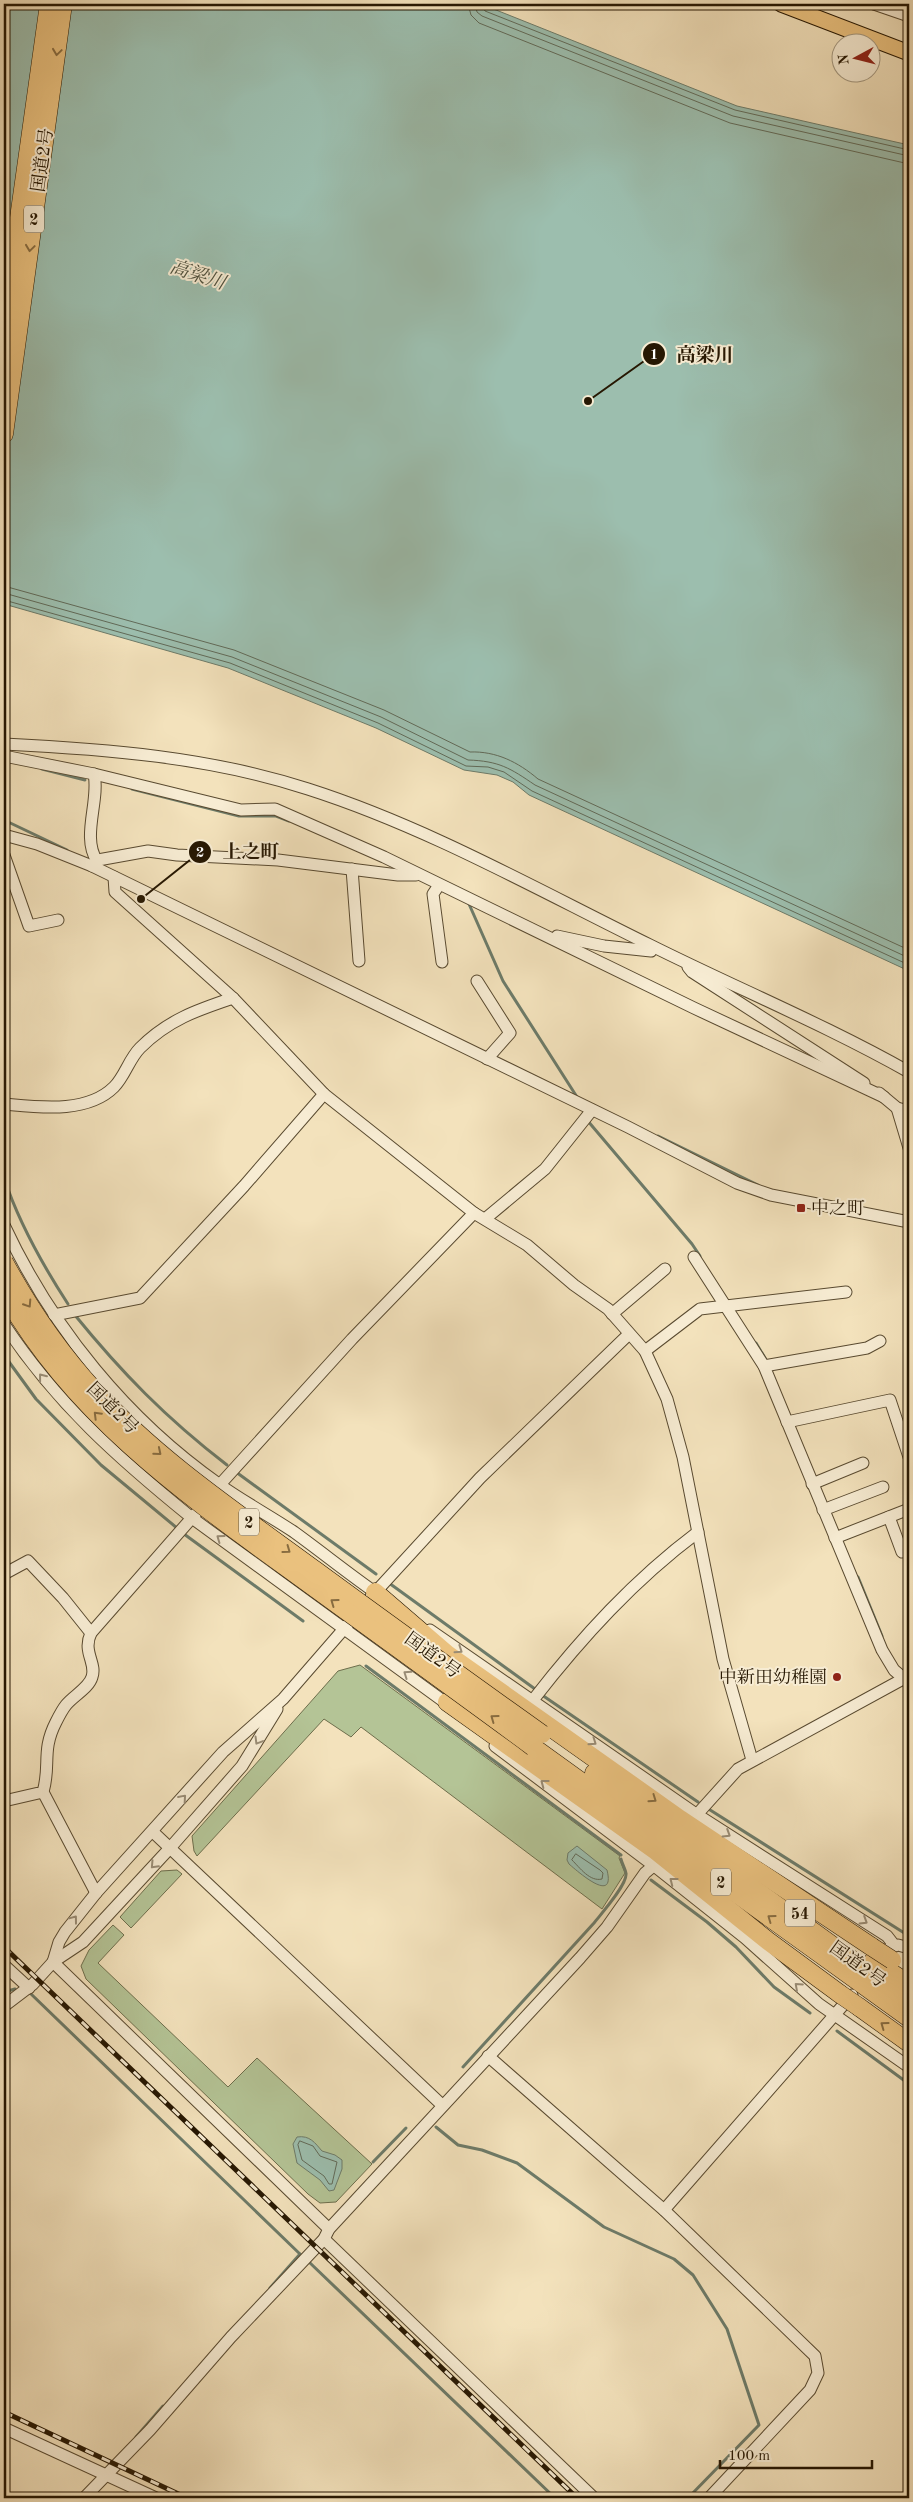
<svg xmlns="http://www.w3.org/2000/svg" width="913" height="2502" viewBox="0 0 913 2502" font-family="'Old Standard TT','Noto Serif JP',serif">
<style>
.green{fill:#b4c496;stroke:#6d6e4c}
.water{fill:#9cbeae;stroke:#6d7b69}
.lines{fill:none;stroke-linecap:round;stroke-linejoin:round}
.shore{stroke:#616a58;stroke-width:1}
.stream{stroke:#6d7b69;stroke-width:3}
.minor-casing{stroke:#594a30;stroke-width:13}
.major-casing{stroke:#261702;stroke-width:17}
.highway-casing{stroke:#261702;stroke-width:19}
.minor{stroke:#f7ecd3;stroke-width:11}
.major{stroke:#eac17e;stroke-width:15}
.highway{stroke:#eac17e;stroke-width:18}
.rail-casing{stroke:#261702;stroke-width:5}
.rail{stroke:#f7ecd3;stroke-width:3;stroke-dasharray:9;stroke-linecap:butt}
.highway-bridge-casing{stroke:#261702;stroke-width:19;stroke-linecap:butt}
.highway-bridge{stroke:#eac17e;stroke-width:18}
.oneway{stroke:#886c40}
.oneway2{stroke:#998c75}
.poi-dot{fill:#8f2418;stroke:#f7ecd3;stroke-width:2}
.labels{text-anchor:middle;stroke-width:4;stroke-linejoin:round;paint-order:stroke}
.shield{fill:#f7ecd3;stroke:#655741;stroke-width:1}
.shield-label{font-size:16px;font-weight:bold;fill:#261702}
.street-label{font-size:18px;fill:#261702;stroke:#f7ecd3}
.poi-label{font-size:18px;fill:#261702;stroke:#f7ecd3;text-anchor:start}
.water-label{font-size:19px;font-style:italic;fill:#4f513e;stroke:#f7ecd3}
.leader{fill:none;stroke:#261702;stroke-width:2}
.callout-dot{fill:#261702;stroke:#f7ecd3;stroke-width:2}
.mark-label{font-size:15px;text-anchor:middle;font-weight:bold;fill:#fff}
.callout-label{font-size:19px;text-anchor:middle;font-weight:bold;fill:#261702;stroke:#f7ecd3;stroke-width:4;stroke-linejoin:round;paint-order:stroke}
</style>
<rect width="100%" height="100%" fill="#f3e2bc"/>
<filter id="stains"><feTurbulence type="fractalNoise" baseFrequency=".004" numOctaves="4"/><feColorMatrix values="0 0 0 0 .2 0 0 0 0 .09 0 0 0 0 .02 0 0 0 .5 -.17"/></filter>
<radialGradient id="worn" r=".72"><stop offset=".6" stop-color="#630" stop-opacity="0"/><stop offset="1" stop-color="#630" stop-opacity=".3"/></radialGradient>
<g class="green">
<polygon points="360,1665 620,1856 619,1858 625,1873 602,1909 361,1727 351,1737 324,1719 197,1856 194,1851 192,1836 338,1671"/>
<polygon points="177,1870 182,1874 131,1928 120,1917 161,1871"/>
<polygon points="113,1925 124,1935 98,1963 228,2087 257,2058 372,2164 336,2202 320,2203 308,2194 86,1979 81,1966 89,1950"/>
</g>
<g class="water">
<polygon points="4,4 481,4 737,106 909,145 909,971 529,795 513,782 497,775 464,770 376,728 228,668 4,604"/>
<path d="M577,1846l30,24c9,36 -31,0 -38,-6l-2,-4 1,-7z"/>
<path d="M297,2137c13,-2 18,6 25,14l13,4 7,5v9l-8,21 -5,1 -9,-11 -23,-17 -4,-19z"/>
</g>
<g class="lines">
<g class="shore">
<polyline points="468,4 471,15 479,23 730,123 909,164"/>
<polyline points="475,4 477,12 482,16 733,116 909,156"/>
<polyline points="482,4 485,11 735,110 909,150"/>
<path d="M4,586l230,64 150,60 86,42c26,-1 48,10 68,27l371,171"/>
<path d="M4,593l228,64 149,60 87,43c31,1 42,8 67,25l374,173"/>
<polyline points="4,600 230,663 378,723 466,766 488,767 504,772 532,791 909,965"/>
<path d="M576,1854l24,16 3,3 -1,6c-12,3 -22,-11 -30,-19z"/>
<polygon points="300,2141 313,2146 320,2156 337,2162 332,2184 329,2184 324,2176 302,2160 298,2145"/>
</g>
<g class="stream">
<polyline points="905,4 909,8"/>
<polyline points="42,769 85,780"/>
<polyline points="132,789 239,816 276,816 289,821"/>
<polyline points="4,820 67,850"/>
<polyline points="469,904 503,981 577,1097"/>
<polyline points="587,1120 692,1244 700,1256"/>
<polyline points="658,1136 758,1185"/>
<path d="M4,1178c15,45 38,86 64,126"/>
<polyline points="835,1202 855,1206"/>
<path d="M74,1314c48,59 92,104 153,151"/>
<polyline points="756,1343 768,1363"/>
<polyline points="4,1355 36,1399 101,1465 177,1528"/>
<polyline points="236,1472 376,1574"/>
<polyline points="184,1534 303,1621"/>
<polyline points="858,1577 882,1636"/>
<polyline points="389,1583 535,1689"/>
<polyline points="366,1666 621,1855"/>
<polyline points="542,1695 698,1802"/>
<polyline points="707,1808 909,1936"/>
<polyline points="651,1880 707,1922 736,1947 774,1987 810,2013"/>
<polyline points="4,1992 15,1989"/>
<polyline points="30,1993 301,2255"/>
<polyline points="837,2031 909,2084"/>
<path d="M463,2067l131,-144c7,-9 33,-38 32,-49 0,-4 -4,-10 -5,-15"/>
<polyline points="436,2127 458,2145 482,2150 517,2163 604,2227 674,2259 693,2275 727,2329 759,2425 688,2498"/>
<polyline points="373,2162 406,2128"/>
<polyline points="309,2262 555,2498"/>
<polyline points="270,2288 300,2254"/>
<polyline points="136,2437 163,2406"/>
</g>
<g class="minor-casing">
<g id="minor">
<polyline points="874,4 909,16"/>
<path d="M4,744c102,5 206,13 304,45 119,38 230,101 342,156 86,43 176,80 259,127"/>
<polyline points="4,756 94,774 241,810 275,809 384,857 694,1008 884,1097"/>
<path d="M94,774c6,26 -13,63 3,87"/>
<polyline points="4,835 37,844 92,866 628,1127 737,1183 771,1195 909,1222"/>
<polyline points="4,855 29,926 58,920"/>
<polyline points="92,866 98,860 148,851 177,855 278,860 398,875 416,875"/>
<polyline points="352,869 359,961"/>
<polyline points="114,877 115,892 233,998 324,1094 474,1213 527,1245 574,1285 608,1309 645,1351 667,1399 683,1457 723,1659 752,1760"/>
<polyline points="439,885 433,894 442,962"/>
<polyline points="557,936 604,946 651,951 653,947"/>
<polyline points="688,967 692,972 864,1083"/>
<polyline points="477,981 510,1033 487,1059"/>
<polyline points="879,1093 897,1108 909,1111"/>
<path d="M4,1104c34,3 83,10 110,-17 11,-11 15,-28 26,-39 28,-28 57,-38 93,-50"/>
<polyline points="897,1108 909,1148"/>
<polyline points="485,1219 545,1169 592,1110"/>
<path d="M4,1225c48,103 123,195 216,260 24,17 50,31 74,47 29,21 56,43 85,63"/>
<polyline points="694,1257 764,1366 882,1650 894,1670 909,1683"/>
<polyline points="612,1314 665,1269"/>
<polyline points="54,1315 140,1298 244,1186 324,1094"/>
<path d="M4,1324c53,80 114,134 188,194l258,188"/>
<polyline points="645,1351 700,1309 846,1292"/>
<polyline points="764,1366 867,1348 880,1341"/>
<polyline points="787,1422 890,1400 909,1457"/>
<polyline points="812,1484 863,1463"/>
<polyline points="215,1490 352,1339 474,1213"/>
<polyline points="823,1510 883,1487"/>
<polyline points="889,1517 902,1552"/>
<polyline points="835,1538 909,1509"/>
<polyline points="4,1574 28,1561 63,1598 91,1633"/>
<polyline points="371,1597 480,1478 629,1334"/>
<polyline points="430,1630 696,1814 887,1936 894,1945"/>
<path d="M533,1700c49,-63 101,-120 165,-168"/>
<polyline points="495,1746 653,1865 745,1938 819,2004 909,2067"/>
<polyline points="43,1792 96,1893"/>
<path d="M4,1801l39,-9c8,-27 -2,-41 13,-70 3,-6 6,-12 10,-17 7,-9 23,-17 26,-28 5,-14 -10,-25 -1,-44l106,-121"/>
<polyline points="692,1820 738,1769 903,1679"/>
<polyline points="153,1832 442,2105"/>
<polyline points="888,1949 898,1945 909,1948"/>
<polyline points="53,1962 59,1942 65,1932 96,1893 223,1752 283,1699 349,1623"/>
<polyline points="53,1962 329,2229"/>
<polyline points="4,1965 29,1988"/>
<polyline points="4,2006 33,1984 53,1962 83,1942 170,1848 242,1766 277,1709"/>
<polyline points="488,2056 664,2210 815,2356 818,2373 810,2390 709,2498"/>
<polyline points="664,2210 852,1995"/>
<polyline points="324,2239 594,2498"/>
<polyline points="4,2428 156,2498"/>
<polyline points="84,2498 150,2430 231,2337 324,2239 329,2229 580,1958 607,1927 645,1873 658,1862"/>
</g>
</g>
<g class="major-casing">
<polyline id="major" points="781,4 909,53"/>
</g>
<g class="highway-casing">
<g id="highway">
<polyline points="4,325 49,4"/>
<polyline points="4,434 63,4"/>
<polyline points="375,1592 447,1654 680,1819 872,1947"/>
<polyline points="447,1702 656,1851 768,1941 840,1994"/>
<polyline points="533,1747 909,2018"/>
<polyline points="594,1773 909,2001"/>
<polyline points="873,1961 909,1984"/>
<polyline points="859,2007 909,2043"/>
</g>
</g>
<use href="#minor" class="minor"/>
<use href="#major" class="major"/>
<use href="#highway" class="highway"/>
<g class="rail-casing">
<g id="rail">
<polyline points="4,1947 577,2498"/>
<polyline points="4,2412 187,2498"/>
</g>
</g>
<use href="#rail" class="rail"/>
<g class="highway-bridge-casing">
<g id="highway-bridge">
<path d="M4,1262c25,46 55,90 91,129 64,70 144,123 220,179 75,55 151,110 227,164"/>
<path d="M4,1292c69,124 184,204 297,286 77,56 155,112 232,169"/>
<polyline points="872,1947 892,1960"/>
<polyline points="840,1994 859,2007"/>
</g>
</g>
<use href="#highway-bridge" class="highway-bridge"/>
</g>
<defs><path id="oneway-chevron" d="M-2-3.5L2.5 0L-2 3.5" fill="none" stroke-width="1.6" stroke-linecap="round" stroke-linejoin="round" transform="scale(1.25)"/></defs>
<g class="oneway">
<use href="#oneway-chevron" transform="translate(57 52) rotate(98)"/>
<use href="#oneway-chevron" transform="translate(30 248) rotate(98)"/>
<use href="#oneway-chevron" transform="translate(28 1304) rotate(57)"/>
<use href="#oneway-chevron" transform="translate(97 1415) rotate(-135)"/>
<use href="#oneway-chevron" transform="translate(158 1452) rotate(40)"/>
<use href="#oneway-chevron" transform="translate(287 1550) rotate(36)"/>
<use href="#oneway-chevron" transform="translate(334 1602) rotate(-144)"/>
<use href="#oneway-chevron" transform="translate(494 1718) rotate(-144)"/>
<use href="#oneway-chevron" transform="translate(653 1799) rotate(35)"/>
<use href="#oneway-chevron" transform="translate(771 1918) rotate(-144)"/>
<use href="#oneway-chevron" transform="translate(884 2025) rotate(-144)"/>
</g>
<g class="oneway2">
<use href="#oneway-chevron" transform="translate(42 1377) rotate(-128)"/>
<use href="#oneway-chevron" transform="translate(220 1538) rotate(-144)"/>
<use href="#oneway-chevron" transform="translate(459 1650) rotate(34)"/>
<use href="#oneway-chevron" transform="translate(407 1674) rotate(-145)"/>
<use href="#oneway-chevron" transform="translate(258 1741) rotate(121)"/>
<use href="#oneway-chevron" transform="translate(593 1742) rotate(35)"/>
<use href="#oneway-chevron" transform="translate(544 1783) rotate(-143)"/>
<use href="#oneway-chevron" transform="translate(183 1798) rotate(-49)"/>
<use href="#oneway-chevron" transform="translate(727 1834) rotate(32)"/>
<use href="#oneway-chevron" transform="translate(154 1865) rotate(133)"/>
<use href="#oneway-chevron" transform="translate(673 1881) rotate(-142)"/>
<use href="#oneway-chevron" transform="translate(74 1919) rotate(-53)"/>
<use href="#oneway-chevron" transform="translate(864 1921) rotate(32)"/>
<use href="#oneway-chevron" transform="translate(798 1986) rotate(-138)"/>
</g>
<g class="poi-dot">
<rect x="796" y="1203" width="10" height="10" rx="2.5"/>
<circle cx="837" cy="1677" r="5"/>
</g>
<g class="labels">
<g class="shield">
<rect x="24" y="205.5" width="20" height="27" rx="4"/>
<rect x="239" y="1508.5" width="20" height="27" rx="4"/>
<rect x="711" y="1868.5" width="20" height="27" rx="4"/>
<rect x="785" y="1899.5" width="30" height="27" rx="4"/>
</g>
<g class="shield-label">
<text x="34" y="225">2</text>
<text x="249" y="1528">2</text>
<text x="721" y="1888">2</text>
<text x="800" y="1919">54</text>
</g>
<g class="street-label">
<text transform="translate(42 160) rotate(-82)" y="6">国道2号</text>
<text transform="translate(113 1408) rotate(45)" y="6">国道2号</text>
<text transform="translate(433 1655) rotate(36)" y="6">国道2号</text>
<text transform="translate(858 1964) rotate(36)" y="6">国道2号</text>
</g>
<g class="poi-label">
<text x="811" y="1214">中之町</text>
<text x="827" y="1683" text-anchor="end">中新田幼稚園</text>
</g>
<g class="water-label">
<text transform="translate(198 274) rotate(18)" y="7">高梁川</text>
</g>
</g>
<path class="leader" d="M588 401L654 354M141 899L200 852"/>
<g class="callout-dot">
<circle cx="588" cy="401" r="5"/>
<circle cx="141" cy="899" r="5"/>
<circle cx="654" cy="354" r="12"/>
<circle cx="200" cy="852" r="12"/>
</g>
<g class="mark-label">
<text x="654" y="359">1</text>
<text x="200" y="857">2</text>
</g>
<g class="callout-label">
<text x="705" y="361">高梁川</text>
<text x="251" y="858">上之町</text>
</g>
<rect width="913" height="2502" fill="none" stroke="#f3e2bc" stroke-width="20"/>
<rect x="5" y="5" width="903" height="2492" fill="none" stroke="#261702" stroke-width="2.5"/>
<rect x="10" y="10" width="893" height="2482" fill="none" stroke="#261702"/>
<g transform="translate(856 58) rotate(263)"><circle r="24" fill="#f7ecd3" stroke="#a3977f"/>
<path d="M0-4L9 19L0 12L-9 19Z" fill="#8f2418"/>
<text y="-8" font-size="14" font-weight="bold" text-anchor="middle" fill="#261702">N</text>
</g>
<path d="M720 2460v8h152v-8" fill="none" stroke="#261702" stroke-width="2.5"/>
<text x="728" y="2460" font-size="15" fill="#261702" stroke="#f7ecd3" stroke-width="4" paint-order="stroke">100 m</text>
<rect width="100%" height="100%" filter="url(#stains)"/>
<rect width="100%" height="100%" fill="url(#worn)"/>
</svg>
